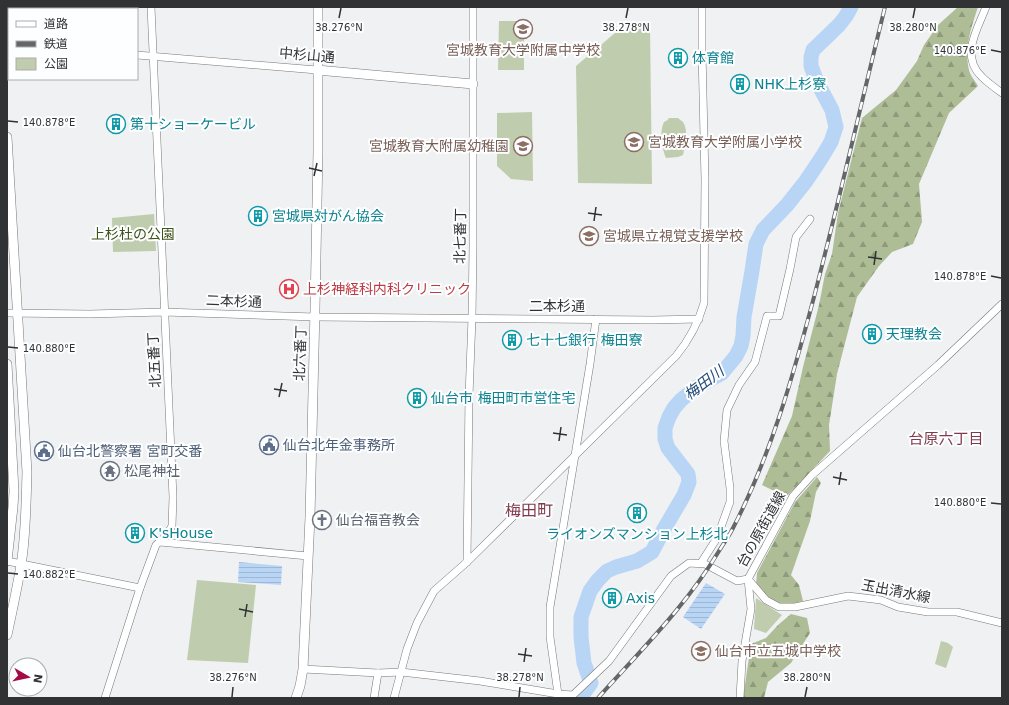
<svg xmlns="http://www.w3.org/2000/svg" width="1009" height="705" viewBox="0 0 1009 705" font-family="'DejaVu Sans','Noto Sans JP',sans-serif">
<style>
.forest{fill:url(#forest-firs)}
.park{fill:#c0ccae}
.water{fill:url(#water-rules)}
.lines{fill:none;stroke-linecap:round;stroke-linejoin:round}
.river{stroke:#b8d5f6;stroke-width:15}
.minor-casing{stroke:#76787a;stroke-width:8}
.tertiary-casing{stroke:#76787a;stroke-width:10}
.minor{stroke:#fff;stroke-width:7}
.tertiary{stroke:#fff;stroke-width:9}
.rail-casing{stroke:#656668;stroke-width:4}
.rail{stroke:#fdfeff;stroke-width:2.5;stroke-dasharray:8;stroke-linecap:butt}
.ticks{fill:none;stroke:#313233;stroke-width:1.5}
.labels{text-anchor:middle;stroke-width:4;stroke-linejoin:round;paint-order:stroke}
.education-label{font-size:14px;fill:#785e54;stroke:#fdfeff;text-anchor:start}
.street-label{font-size:14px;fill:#313233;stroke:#fdfeff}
.culture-label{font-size:14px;fill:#0d838f;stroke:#fdfeff;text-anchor:start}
.park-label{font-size:14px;fill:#3f5116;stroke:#fdfeff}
.health-label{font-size:14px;fill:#be3a42;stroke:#fdfeff;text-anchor:start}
.service-label{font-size:14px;fill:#4e5e75;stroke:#fdfeff;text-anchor:start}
.worship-label{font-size:14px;fill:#5b616d;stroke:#fdfeff;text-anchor:start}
.water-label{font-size:15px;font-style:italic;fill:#1e4772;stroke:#fdfeff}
.neighbourhood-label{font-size:15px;fill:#823a4a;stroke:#fdfeff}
.quarter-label{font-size:16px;fill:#823a4a;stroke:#fdfeff}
.ticks-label{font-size:10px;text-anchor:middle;fill:#313233;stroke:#fdfeff;stroke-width:4;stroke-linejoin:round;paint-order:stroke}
</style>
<defs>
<pattern id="forest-firs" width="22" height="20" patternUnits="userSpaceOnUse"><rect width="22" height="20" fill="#aebd96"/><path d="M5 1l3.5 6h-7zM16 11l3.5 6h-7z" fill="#8e9a7b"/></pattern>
<pattern id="water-rules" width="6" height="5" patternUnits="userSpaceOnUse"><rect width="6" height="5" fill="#b8d5f6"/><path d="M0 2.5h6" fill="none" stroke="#9fb7d3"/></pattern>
</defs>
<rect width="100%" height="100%" fill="#eff1f3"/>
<g class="forest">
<path d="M958,7h20c-7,21 -14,41 -9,63 1,5 6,11 9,16l-29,27 -30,71 3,38 -9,22 -21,8 -13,14 -22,31 -20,77 -8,51 1,26 -44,46 -24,-12 30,-69 11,-49 16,-62 6,-31 7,-20 6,-41 24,-95 34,-28 21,-29 7,-16 14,-20z"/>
<polygon points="817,477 821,483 816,492 810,521 791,575 799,585 803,601 786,605 772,601 756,584 757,573 795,502"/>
<polygon points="791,614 807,618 810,633 791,663 768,682 764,698 743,698 751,644 766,638 778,625"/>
</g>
<g class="park">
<polygon points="499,21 524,21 524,70 498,70"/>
<polygon points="650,28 652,184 578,183 576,66 615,33 621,29"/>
<polygon points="532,112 533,181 511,179 497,166 497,113"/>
<path d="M669,118h9c2,2 4,3 5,4 6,9 2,24 0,33l-5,2 -12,1c-4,-9 -7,-27 -2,-36 2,-1 4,-2 5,-4z"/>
<polygon points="154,214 156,251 113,252 112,218"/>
<polygon points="197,580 256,585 248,663 187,660"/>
<polygon points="756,598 782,615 766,633 754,629"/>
<polygon points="941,641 948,643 953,647 946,668 935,664"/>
</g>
<g class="water">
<polygon points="239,562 282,566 281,585 238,582"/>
<polygon points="706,583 725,594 701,629 683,617"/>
</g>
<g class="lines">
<polyline class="river" points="580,698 591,683 584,663 581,637 581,617 590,591 598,580 607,571 616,567 637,561 652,552 664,529 684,495 689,482 688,474 668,448 665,439 665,428 669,417 674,408 681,400 697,387 722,373 736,356 741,346 743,336 744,317 752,271 756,244 763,230 787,205 806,181 822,157 831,142 836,127 832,110 817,82 811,66 811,57 813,50 839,25 846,16 851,7"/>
<g class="minor-casing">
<g id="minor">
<path d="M986,7c-9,23 -26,49 -4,70 6,6 13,11 20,16"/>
<polyline points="7,43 9,43"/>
<polyline points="137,55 317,70"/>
<polyline points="7,313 90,314 164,312 315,317 653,320 699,319"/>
<polyline points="160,542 308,556"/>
<polyline points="7,561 140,588"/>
<polyline points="467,562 469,396 472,318 473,248 473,7"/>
<polyline points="701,563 717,538 730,502 730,488 724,441 727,410 739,385 755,362 767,316 779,316 790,269 796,237 810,219"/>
<polyline points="748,579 766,600 779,607 795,607 848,596 881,600 898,607 928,612 957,612 1002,623"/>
<polyline points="303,669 378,673 401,672 480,681 558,694 573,695 609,661 671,576 689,563 705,564 737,581 748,579 793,496 812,475 938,365 1002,304"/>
<polyline points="558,694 550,637 550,607 590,364 596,319"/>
<polyline points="105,698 140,588 156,545 166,536 172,526 173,497 151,7"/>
<polyline points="374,698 378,673"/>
<path d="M394,698l13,-49 10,-26 17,-32 33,-29 209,-206c14,-17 22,-32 28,-53l1,-123 -3,-128v-45"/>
<polyline points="740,698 742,661 751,609 748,579"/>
</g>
</g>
<g class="tertiary-casing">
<g id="tertiary">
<polyline points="317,70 473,84"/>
<path d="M7,137l20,335c-1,31 -1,63 -6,93 -4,24 -9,47 -14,70"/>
<polyline points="7,364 14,491 13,507 7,561"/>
<polyline points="296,698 300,686 303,669 310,517 315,309 318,151 318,7"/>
</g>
</g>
<use href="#minor" class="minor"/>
<use href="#tertiary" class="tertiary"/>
<g class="rail-casing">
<path id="rail" d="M598,698c43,-48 88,-92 121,-147 5,-8 10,-15 14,-23 38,-73 60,-152 81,-231 25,-96 47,-193 71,-290"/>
</g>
<use href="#rail" class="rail"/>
</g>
<path class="ticks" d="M339,18l2,-10M626,18l2,-10M913,18l2,-10M991,50l10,2M8,121l10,1M309,168l13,3M314,176l3,-13M588,213l14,2M594,221l2,-14M868,257l14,2M874,265l2,-14M991,276l10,2M8,347l10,1M274,389l13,2M279,397l3,-14M553,433l14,2M559,441l2,-14M833,477l14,3M839,485l2,-13M991,503l10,1M8,573l10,1M239,609l14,3M245,617l2,-13M518,654l14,2M524,662l2,-14M232,697l1,-10M519,697l1,-10M805,697l2,-10"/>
<defs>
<g id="school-ring" transform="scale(1)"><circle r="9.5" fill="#fdfeff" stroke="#8d6e63" stroke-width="1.5"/><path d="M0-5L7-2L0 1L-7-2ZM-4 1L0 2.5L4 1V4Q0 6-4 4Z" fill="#8d6e63"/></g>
<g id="building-ring" transform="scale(1)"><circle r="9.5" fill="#fdfeff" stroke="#0f9aa8" stroke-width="1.5"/><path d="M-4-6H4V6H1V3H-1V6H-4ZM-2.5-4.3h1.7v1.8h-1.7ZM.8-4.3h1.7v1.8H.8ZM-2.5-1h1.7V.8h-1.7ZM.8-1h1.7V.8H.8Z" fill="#0f9aa8"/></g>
<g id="hospital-ring" transform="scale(1)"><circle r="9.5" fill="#fdfeff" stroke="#e0444e" stroke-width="1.5"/><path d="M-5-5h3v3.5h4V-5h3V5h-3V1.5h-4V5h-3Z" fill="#e0444e"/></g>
<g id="civic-ring" transform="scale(1)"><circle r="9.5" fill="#fdfeff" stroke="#5c6f8a" stroke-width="1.5"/><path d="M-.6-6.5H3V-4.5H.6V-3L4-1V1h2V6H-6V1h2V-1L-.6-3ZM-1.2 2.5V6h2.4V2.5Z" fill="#5c6f8a"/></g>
<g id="temple-ring" transform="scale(1)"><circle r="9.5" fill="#fdfeff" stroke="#6b7280" stroke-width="1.5"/><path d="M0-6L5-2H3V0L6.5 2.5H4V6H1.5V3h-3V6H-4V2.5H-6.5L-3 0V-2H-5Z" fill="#6b7280"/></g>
<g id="church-ring" transform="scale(1)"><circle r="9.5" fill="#fdfeff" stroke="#6b7280" stroke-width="1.5"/><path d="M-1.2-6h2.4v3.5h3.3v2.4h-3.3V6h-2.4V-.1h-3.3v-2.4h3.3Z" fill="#6b7280"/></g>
</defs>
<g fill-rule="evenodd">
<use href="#school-ring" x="523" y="29"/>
<use href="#building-ring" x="678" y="58"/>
<use href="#building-ring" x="740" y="84"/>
<use href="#building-ring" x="116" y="124"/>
<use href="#school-ring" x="634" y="142"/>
<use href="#school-ring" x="523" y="146"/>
<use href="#building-ring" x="258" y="216"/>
<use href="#school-ring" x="589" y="236"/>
<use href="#hospital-ring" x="289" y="289"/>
<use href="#building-ring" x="872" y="334"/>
<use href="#building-ring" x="512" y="340"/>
<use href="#building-ring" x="417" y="398"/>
<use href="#civic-ring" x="269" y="445"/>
<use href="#civic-ring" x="44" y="451"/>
<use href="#temple-ring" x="110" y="471"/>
<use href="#building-ring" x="637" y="513"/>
<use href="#church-ring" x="322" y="520"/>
<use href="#building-ring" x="135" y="533"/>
<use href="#building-ring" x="612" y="598"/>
<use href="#school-ring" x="701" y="651"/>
</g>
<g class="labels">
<g class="education-label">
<text x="523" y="55" text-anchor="middle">宮城教育大学附属中学校</text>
<text x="648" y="147">宮城教育大学附属小学校</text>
<text x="509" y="151" text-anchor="end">宮城教育大附属幼稚園</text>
<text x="603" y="241">宮城県立視覚支援学校</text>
<text x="715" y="656">仙台市立五城中学校</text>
</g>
<g class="street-label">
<text transform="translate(307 55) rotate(5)" y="5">中杉山通</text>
<text transform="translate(460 236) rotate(-89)" y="5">北七番丁</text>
<text transform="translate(234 301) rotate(2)" y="5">二本杉通</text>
<text x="557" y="311">二本杉通</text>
<text transform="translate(300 353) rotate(-88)" y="5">北六番丁</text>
<text transform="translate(154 360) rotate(-93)" y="5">北五番丁</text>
<text transform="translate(761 529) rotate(-61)" y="5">台の原街道線</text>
<text transform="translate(896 591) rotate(11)" y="5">玉出清水線</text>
</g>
<g class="culture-label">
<text x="692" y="63">体育館</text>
<text x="754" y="89">NHK上杉寮</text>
<text x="130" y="129">第十ショーケービル</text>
<text x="272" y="221">宮城県対がん協会</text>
<text x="886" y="339">天理教会</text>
<text x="526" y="345">七十七銀行 梅田寮</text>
<text x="431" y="403">仙台市 梅田町市営住宅</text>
<text x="149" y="538">K'sHouse</text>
<text x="637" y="539" text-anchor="middle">ライオンズマンション上杉北</text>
<text x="626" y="603">Axis</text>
</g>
<g class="park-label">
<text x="133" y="239">上杉杜の公園</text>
</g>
<g class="health-label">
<text x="303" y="294">上杉神経科内科クリニック</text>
</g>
<g class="service-label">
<text x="283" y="450">仙台北年金事務所</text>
<text x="58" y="456">仙台北警察署 宮町交番</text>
</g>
<g class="worship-label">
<text x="124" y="476">松尾神社</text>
<text x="336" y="525">仙台福音教会</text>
</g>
<g class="water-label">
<text transform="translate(704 383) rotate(-37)" y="5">梅田川</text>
</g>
<g class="neighbourhood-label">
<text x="946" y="444">台原六丁目</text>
</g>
<g class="quarter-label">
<text x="529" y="516">梅田町</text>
</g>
</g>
<g class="ticks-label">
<text x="339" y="31">38.276°N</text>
<text x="626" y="31">38.278°N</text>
<text x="913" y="31">38.280°N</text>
<text x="960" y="54">140.876°E</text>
<text x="49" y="126">140.878°E</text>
<text x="960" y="280">140.878°E</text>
<text x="49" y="352">140.880°E</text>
<text x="960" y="506">140.880°E</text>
<text x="49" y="578">140.882°E</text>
<text x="233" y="681">38.276°N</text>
<text x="520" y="681">38.278°N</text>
<text x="807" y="681">38.280°N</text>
</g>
<rect width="1009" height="705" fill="none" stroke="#313233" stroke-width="16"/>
<rect x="8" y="8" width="130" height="72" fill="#fdfeff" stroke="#abacad"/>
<rect x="16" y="21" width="20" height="6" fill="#ffffff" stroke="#abacad"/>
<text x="44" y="28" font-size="12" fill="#313233">道路</text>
<rect x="16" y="41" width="20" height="6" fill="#656668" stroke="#abacad"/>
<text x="44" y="48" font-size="12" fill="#313233">鉄道</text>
<rect x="16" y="58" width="20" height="12" fill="#c0ccae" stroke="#abacad"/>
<text x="44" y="68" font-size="12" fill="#313233">公園</text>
<g transform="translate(28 677) rotate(99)"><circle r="19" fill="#fdfeff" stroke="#abacad"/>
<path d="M0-3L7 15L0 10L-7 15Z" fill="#a30a46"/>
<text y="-6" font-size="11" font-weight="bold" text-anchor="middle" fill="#313233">N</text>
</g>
</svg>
